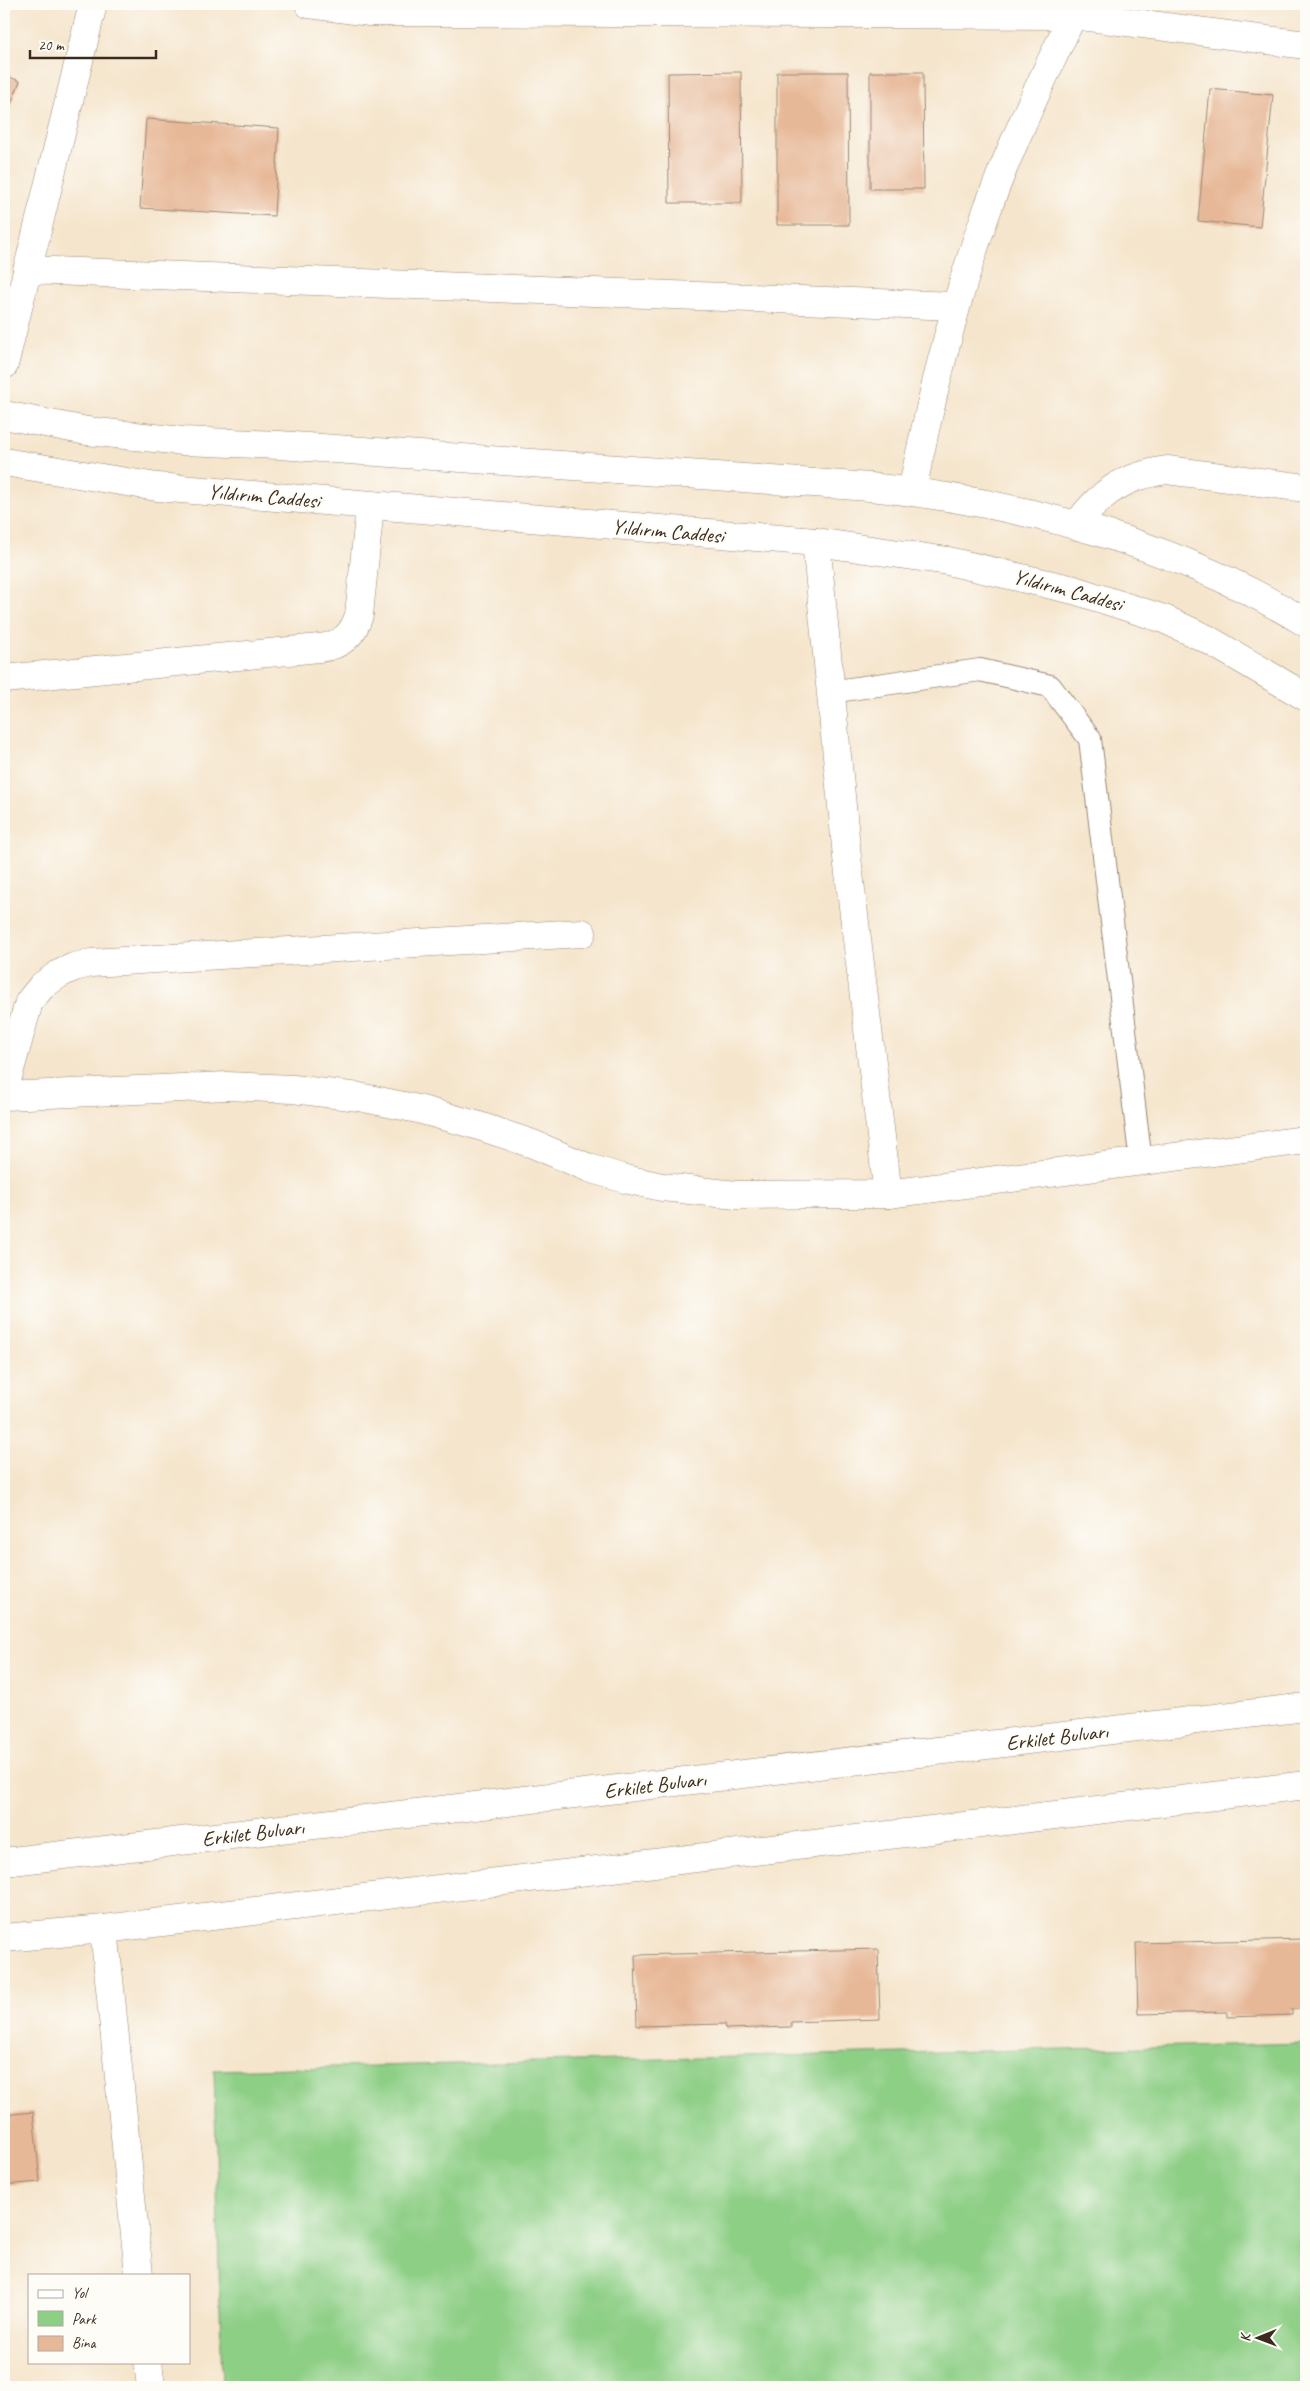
<svg xmlns="http://www.w3.org/2000/svg" width="1310" height="2391" viewBox="0 0 1310 2391" font-family="Caveat,sans-serif">
<style>
.green{fill:#8ecf86;stroke:#647c52}
.building{fill:#e7b897}
.lines{fill:none;stroke-linecap:round;stroke-linejoin:round}
.service-casing{stroke:#988875;stroke-width:24}
.minor-casing{stroke:#988875;stroke-width:29}
.tertiary-casing{stroke:#988875;stroke-width:29}
.primary-casing{stroke:#988875;stroke-width:29}
.service{stroke:#fff;stroke-width:22}
.minor{stroke:#fff;stroke-width:28}
.tertiary{stroke:#fff;stroke-width:28}
.primary{stroke:#fff;stroke-width:28}
.labels{text-anchor:middle;stroke-width:5;stroke-linejoin:round;paint-order:stroke}
.street-label{font-size:21px;fill:#3b2a1e;stroke:#fdfcf7}
</style>
<rect width="100%" height="100%" fill="#fdfcf7"/>
<filter id="ink" filterUnits="userSpaceOnUse"><feTurbulence type="fractalNoise" baseFrequency=".02" numOctaves="2"/><feDisplacementMap in="SourceGraphic" scale="10" xChannelSelector="R" yChannelSelector="G"/><feConvolveMatrix kernelMatrix="1 2 1 2 8 2 1 2 1" color-interpolation-filters="sRGB"/></filter>
<filter id="wash" filterUnits="userSpaceOnUse"><feTurbulence type="fractalNoise" baseFrequency=".0096" numOctaves="4" result="noise"/><feDisplacementMap in="SourceGraphic" scale="20" xChannelSelector="R" yChannelSelector="G"/><feGaussianBlur stdDeviation="1.12" result="paint"/><feColorMatrix in="noise" values="0 0 0 0 0 0 0 0 0 0 0 0 0 0 0 0 0 1.4 0 .05"/><feComposite in="paint" operator="in"/></filter>
<g filter="url(#wash)">
<rect width="100%" height="100%" fill="#f5e5cc"/>
<polygon class="green" points="1306,2043 1306,2387 222,2387 214,2070"/>
<g id="blocks">
<g class="building">
<polygon points="741,72 742,203 669,203 668,73"/>
<polygon points="777,72 848,72 849,225 777,225"/>
<polygon points="870,72 923,72 924,189 870,189"/>
<polygon points="4,75 20,81 4,122"/>
<polygon points="1210,89 1273,95 1260,227 1198,221"/>
<polygon points="146,119 279,128 274,216 140,208"/>
<polygon points="1306,1939 1306,2009 1292,2009 1292,2015 1227,2017 1227,2012 1138,2014 1136,1943"/>
<polygon points="878,1949 880,2019 791,2022 791,2027 726,2029 725,2024 637,2026 635,1955"/>
<polygon points="33,2112 40,2182 4,2185 4,2115"/>
</g>
</g>
</g>
<g filter="url(#ink)">
<use href="#blocks" fill-opacity="0" stroke="#988875" stroke-width="1"/>
<g class="lines">
<g class="service-casing">
<polyline id="service" points="830,692 980,670 1050,686 1090,739 1141,1163"/>
</g>
<g class="minor-casing">
<g id="minor">
<polyline points="309,4 370,12 1073,15 1306,45"/>
<polyline points="27,270 955,306"/>
<polyline points="4,365 93,4"/>
<path d="M912,491c19,-93 41,-185 73,-275 26,-73 60,-142 93,-212"/>
<path d="M1076,526c25,-35 49,-50 91,-56l139,18"/>
<polyline points="816,542 847,857 888,1194"/>
<path d="M4,679l315,-31c22,-2 34,-13 40,-33l11,-109"/>
<polyline points="4,1091 29,1002 42,986 59,974 74,967 91,963 582,933"/>
<polyline points="4,1096 227,1086 293,1089 359,1097 418,1109 476,1125 533,1144 589,1168 625,1179 662,1187 736,1195 888,1194 1306,1140"/>
<polyline points="104,1929 139,2275"/>
<polyline points="148,2362 151,2387"/>
</g>
</g>
<g class="tertiary-casing">
<g id="tertiary">
<path d="M4,415l83,16 96,10 96,4 591,42c149,15 308,57 436,136"/>
<polyline points="4,462 157,487 816,542 948,561 1074,590 1164,619 1207,639 1306,697"/>
</g>
</g>
<g class="primary-casing">
<g id="primary">
<polyline points="4,1862 1306,1707"/>
<polyline points="4,1938 104,1929 1306,1785"/>
</g>
</g>
<use href="#service" class="service"/>
<use href="#minor" class="minor"/>
<use href="#tertiary" class="tertiary"/>
<use href="#primary" class="primary"/>
</g>
</g>
<g class="labels">
<g class="street-label">
<text transform="translate(264 496) rotate(5)" y="7">Yıldırım Caddesi</text>
<text transform="translate(668 531) rotate(5)" y="7">Yıldırım Caddesi</text>
<text transform="translate(1068 590) rotate(15)" y="7">Yıldırım Caddesi</text>
<text transform="translate(1057 1737) rotate(-7)" y="7">Erkilet Bulvarı</text>
<text transform="translate(655 1785) rotate(-7)" y="7">Erkilet Bulvarı</text>
<text transform="translate(253 1833) rotate(-7)" y="7">Erkilet Bulvarı</text>
</g>
</g>
<rect width="1310" height="2391" fill="none" stroke="#fdfcf7" stroke-width="20"/>
<rect x="28" y="2274" width="162" height="90" fill="#fdfcf7" stroke="#afa8a0"/>
<rect x="38" y="2290" width="25" height="8" fill="#ffffff" stroke="#afa8a0"/>
<text x="72" y="2298" font-size="15" fill="#3b2a1e">Yol</text>
<rect x="38" y="2311" width="25" height="15" fill="#8ecf86" stroke="#afa8a0"/>
<text x="72" y="2324" font-size="15" fill="#3b2a1e">Park</text>
<rect x="38" y="2336" width="25" height="15" fill="#e7b897" stroke="#afa8a0"/>
<text x="72" y="2348" font-size="15" fill="#3b2a1e">Bina</text>
<g transform="translate(1258 2338) rotate(269)" stroke="#fdfcf7" stroke-width="4" paint-order="stroke">
<path d="M0-4L9 19L0 12L-9 19Z" fill="#3b2a1e"/>
<text y="-8" font-size="14" font-weight="bold" text-anchor="middle" fill="#3b2a1e">K</text>
</g>
<path d="M30 50v8h126v-8" fill="none" stroke="#3b2a1e" stroke-width="2.5"/>
<text x="38" y="50" font-size="15" fill="#3b2a1e" stroke="#fdfcf7" stroke-width="4" paint-order="stroke">20 m</text>
</svg>
